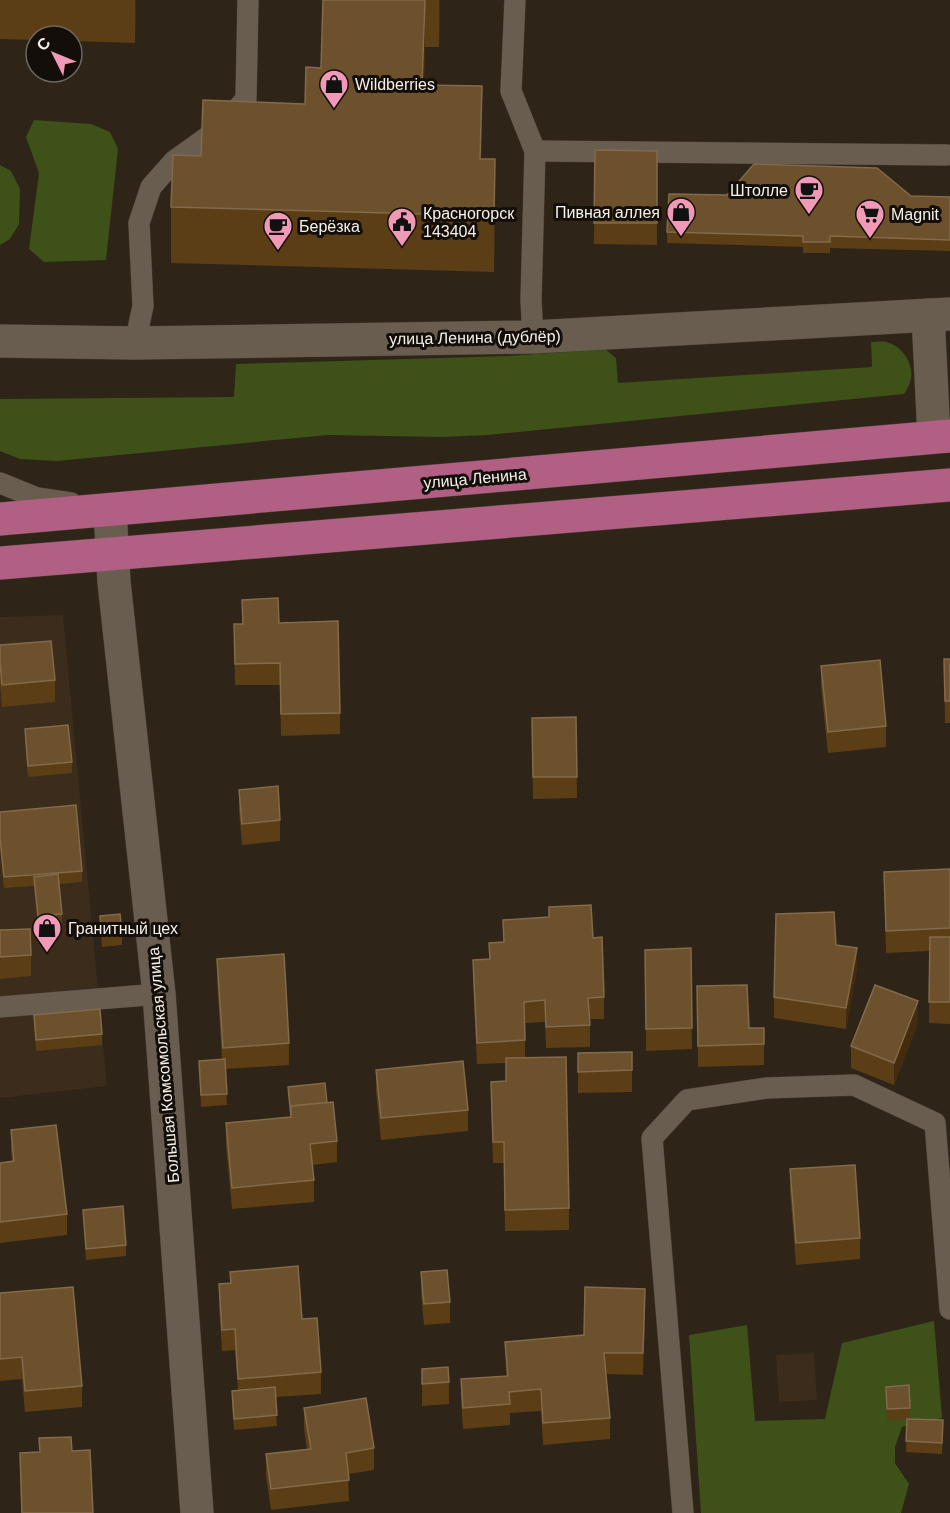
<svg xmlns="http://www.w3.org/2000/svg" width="950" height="1513" viewBox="0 0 950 1513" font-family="Helvetica,sans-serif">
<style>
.built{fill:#3b2c1b}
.green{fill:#3d5119}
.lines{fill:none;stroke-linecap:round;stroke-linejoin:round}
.lane-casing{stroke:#483f36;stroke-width:22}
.street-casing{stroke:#483f36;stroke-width:34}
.primary-casing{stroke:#483f36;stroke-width:34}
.lane{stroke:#695d50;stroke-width:21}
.street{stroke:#695d50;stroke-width:33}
.primary{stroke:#b25f84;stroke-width:33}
.wall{fill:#5c3e16}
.shaded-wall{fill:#422c0d}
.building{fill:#6c512c;stroke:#826a4a;stroke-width:1.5}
.labels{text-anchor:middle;stroke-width:6;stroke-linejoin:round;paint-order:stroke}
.poi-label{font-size:16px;fill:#f7f0e8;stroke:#130e09;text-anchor:start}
.street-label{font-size:16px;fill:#f7f0e8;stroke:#130e09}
</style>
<rect width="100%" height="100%" fill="#2e2418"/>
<g class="built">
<polygon points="63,615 107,1086 0,1098 0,617"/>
<polygon points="814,1353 817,1400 779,1402 776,1355"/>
</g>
<g class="green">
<polygon points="34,120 91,124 110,132 118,149 106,260 44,262 29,249 39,173 26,137"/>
<polygon points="0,165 11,171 20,189 19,224 10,239 0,245"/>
<path d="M871,342c5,0 11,-1 15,0 18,4 31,26 23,43 -1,3 -3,6 -5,9l-416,41 -45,2 -115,-2 -271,26 -37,-2 -20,-8v-52l234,-2 2,-33 271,-8 98,-7 11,9 2,25 254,-16z"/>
<polygon points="934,1321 942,1418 902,1427 895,1447 895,1463 909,1484 901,1513 701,1513 689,1335 747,1325 755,1421 825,1419 842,1343"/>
</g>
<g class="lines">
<g class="lane-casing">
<g id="lane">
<polyline points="515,0 511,91 535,151 531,300 533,337"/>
<polyline points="535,151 947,155"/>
<polyline points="135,343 143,306 139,223 151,187 174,161 220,128 246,99 248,0"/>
<polyline points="0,483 37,498 71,503"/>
<polyline points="0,1007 159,994"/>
<polyline points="683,1513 652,1138 687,1100 767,1088 854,1085 935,1123 950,1309"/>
</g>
</g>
<g class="street-casing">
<g id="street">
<polyline points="928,315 934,437"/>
<polyline points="0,341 135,343 533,337 950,314"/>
<polyline points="110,510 114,582 159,994 197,1513"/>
</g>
</g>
<g class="primary-casing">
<g id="primary">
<polyline points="0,519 950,436"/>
<polyline points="0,563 950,485"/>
</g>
</g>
<use href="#lane" class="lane"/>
<use href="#street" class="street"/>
<use href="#primary" class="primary"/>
</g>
<g class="wall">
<polygon points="0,0 136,0 135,43 72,41 72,36 36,36 36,40 0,39"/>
<polygon points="323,0 440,0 439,47 425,47 424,85 482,142 481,159 495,215 494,272 171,263 171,207 201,156 305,104 321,68"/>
<polygon points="595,150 657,151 657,245 594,244"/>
<polygon points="727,195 911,196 950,197 950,251 830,248 830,253 803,253 803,247 667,243 667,232"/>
<polygon points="242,600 279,623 340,713 340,734 281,736 280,685 235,685 234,624 242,624"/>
<polygon points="0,645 55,680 55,702 2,707 0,683"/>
<polygon points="944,659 950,659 950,723 945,723"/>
<polygon points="821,666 886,726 886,747 828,753 821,687"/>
<polygon points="576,717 577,798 533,799 532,718"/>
<polygon points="25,729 72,762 72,773 28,777 25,741"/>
<polygon points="239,790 280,820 280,841 242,845 239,811"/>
<polygon points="0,812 82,871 82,882 59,884 62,914 62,925 38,927 34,886 4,888 0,848"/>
<polygon points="950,869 950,1024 929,1023 930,951 886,953 884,872"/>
<polygon points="549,907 593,938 604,997 604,1019 590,1019 590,1047 546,1048 545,1022 525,1023 525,1058 569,1208 569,1230 505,1231 504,1163 493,1163 491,1103 506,1081 506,1063 477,1064 473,981 473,960 489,959 489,943 503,942 503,920 549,917"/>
<polygon points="100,916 122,934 122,945 102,947"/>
<polygon points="0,930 31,955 31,976 0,979"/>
<polygon points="836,945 857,969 846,1029 774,1018 774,997"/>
<polygon points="691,948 692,1049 646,1051 645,950"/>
<polygon points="217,959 289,1043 289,1065 225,1069 227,1105 201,1107 199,1061 222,1059 217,980"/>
<polygon points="697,986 749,1028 764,1028 764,1065 698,1067"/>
<polygon points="34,1015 102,1034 102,1045 36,1051"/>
<polygon points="918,1023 894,1085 851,1068 851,1046"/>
<polygon points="632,1052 632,1092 578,1093 578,1053"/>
<polygon points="376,1070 468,1110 468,1131 381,1140 376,1091"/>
<polygon points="288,1087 327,1103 337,1141 337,1162 312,1165 314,1180 314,1202 232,1209 226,1145 226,1123 290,1117"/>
<polygon points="11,1130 67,1214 67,1235 0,1243 0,1163 12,1161 11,1152"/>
<polygon points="790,1169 860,1238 860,1259 796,1265 790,1191"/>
<polygon points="83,1210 126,1245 126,1256 86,1260"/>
<polygon points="230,1272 302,1319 321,1372 321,1394 275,1397 277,1426 234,1430 232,1402 232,1391 238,1390 235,1350 222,1351 219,1305 219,1284 230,1283"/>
<polygon points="421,1272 450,1302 450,1323 424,1325 421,1293"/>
<polygon points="0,1293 82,1386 82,1407 25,1412 22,1379 0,1381"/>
<polygon points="645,1310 643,1375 606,1374 610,1418 610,1439 543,1445 541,1411 510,1413 510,1425 463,1429 461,1401 461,1379 506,1376 505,1342 584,1335"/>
<polygon points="422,1369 449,1382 449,1404 422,1406"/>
<polygon points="909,1385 910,1419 943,1432 942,1454 906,1452 907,1419 887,1421 886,1387"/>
<polygon points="304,1408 374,1448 374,1470 348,1474 349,1501 271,1510 266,1476 266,1454 307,1449 304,1429"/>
<polygon points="72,1451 93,1513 21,1513 20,1453"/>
</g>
<g class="shaded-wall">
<polygon points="135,0 136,0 135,43"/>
<polygon points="425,0 425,47 422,141 422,85"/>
<polygon points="439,0 440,0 439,47"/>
<polygon points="482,86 482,142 480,215 480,159"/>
<polygon points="495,159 495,215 494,272 494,216"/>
<polygon points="857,948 857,969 846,1029 846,1008"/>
<polygon points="918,1001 918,1023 894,1085 894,1063"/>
<polygon points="645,1289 645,1310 643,1375 643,1353"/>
</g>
<g class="building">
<polygon points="323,0 425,0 422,85 482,86 480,159 495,159 494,216 171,207 173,155 201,156 203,100 305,104 306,67 321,68"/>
<polygon points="595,150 657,151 657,223 594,223"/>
<polygon points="754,164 877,168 911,196 950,197 950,240 830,236 830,242 803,242 803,236 667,232 669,194 727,195"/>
<polygon points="278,598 279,623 338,621 340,713 281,714 280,663 235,664 234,624 243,624 242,600"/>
<polygon points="51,641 55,680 2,685 0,661 0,645"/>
<polygon points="944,659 950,659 950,701 945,701"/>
<polygon points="880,660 886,726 828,732 821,666"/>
<polygon points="576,717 577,777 533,777 532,718"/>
<polygon points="68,725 72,762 28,766 25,729"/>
<polygon points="278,786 280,820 242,824 239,790"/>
<polygon points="76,805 82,871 4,877 0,837 0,812"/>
<polygon points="950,869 950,928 886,931 884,872"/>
<polygon points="58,874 62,914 38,916 34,877"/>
<polygon points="591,905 593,938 602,937 604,997 588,998 590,1025 546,1027 545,1000 524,1002 525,1040 477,1043 473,960 490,959 489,943 504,942 503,920 549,917 549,907"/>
<polygon points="834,912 836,945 857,948 846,1008 774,997 776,914"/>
<polygon points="120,914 122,934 102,936 100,916"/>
<polygon points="30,929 31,955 0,957 0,930"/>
<polygon points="930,937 950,937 950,1002 929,1002"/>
<polygon points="691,948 692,1028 646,1029 645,950"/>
<polygon points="284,954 289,1043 223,1048 217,959"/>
<polygon points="747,985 749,1028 764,1028 764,1044 698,1046 697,986"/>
<polygon points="875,985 918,1001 894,1063 851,1046"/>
<polygon points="100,1009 102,1034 36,1040 34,1015"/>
<polygon points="632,1052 632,1070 578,1072 578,1053"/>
<polygon points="566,1057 569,1208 505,1210 504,1142 493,1142 491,1082 506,1081 506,1058"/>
<polygon points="225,1059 227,1094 201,1095 199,1061"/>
<polygon points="463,1061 468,1110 381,1118 376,1070"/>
<polygon points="325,1083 327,1103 291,1106 291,1116 288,1087"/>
<polygon points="333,1102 337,1141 310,1144 314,1180 232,1188 226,1123 291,1117 291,1106"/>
<polygon points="56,1125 67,1214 0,1222 0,1163 14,1161 11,1130"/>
<polygon points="855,1165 860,1238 796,1243 790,1169"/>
<polygon points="123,1206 126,1245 86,1249 83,1210"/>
<polygon points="298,1266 302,1319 317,1318 321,1372 238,1379 235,1329 222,1330 219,1284 231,1283 230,1272"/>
<polygon points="447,1270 450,1302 424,1304 421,1272"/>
<polygon points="73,1287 82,1386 25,1391 22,1357 0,1359 0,1293"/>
<polygon points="585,1287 645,1289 643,1353 604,1353 610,1418 543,1423 541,1389 509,1392 510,1404 463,1408 461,1379 508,1376 505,1342 584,1335"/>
<polygon points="448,1367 449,1382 422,1384 422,1369"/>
<polygon points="909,1385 910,1408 887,1409 886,1387"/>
<polygon points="275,1387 277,1415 234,1419 232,1391"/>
<polygon points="366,1398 374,1448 346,1453 349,1480 271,1489 266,1454 311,1449 304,1408"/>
<polygon points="907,1419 943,1420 942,1443 906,1441"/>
<polygon points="71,1437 72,1451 90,1450 93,1513 22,1513 20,1453 40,1452 39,1438"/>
</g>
<defs>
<g id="shop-pin" transform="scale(1.5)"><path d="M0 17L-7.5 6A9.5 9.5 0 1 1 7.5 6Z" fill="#f09ab7" stroke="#130e09"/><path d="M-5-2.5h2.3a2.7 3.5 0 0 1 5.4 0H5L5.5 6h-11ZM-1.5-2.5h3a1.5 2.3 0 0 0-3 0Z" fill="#111"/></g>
<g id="cafe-pin" transform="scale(1.5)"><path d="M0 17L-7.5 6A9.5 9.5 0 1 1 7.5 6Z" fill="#f09ab7" stroke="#130e09"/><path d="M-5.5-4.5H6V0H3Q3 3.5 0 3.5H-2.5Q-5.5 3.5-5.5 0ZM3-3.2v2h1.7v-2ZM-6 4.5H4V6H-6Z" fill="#111"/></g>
<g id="supermarket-pin" transform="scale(1.5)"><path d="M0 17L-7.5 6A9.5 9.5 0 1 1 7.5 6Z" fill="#f09ab7" stroke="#130e09"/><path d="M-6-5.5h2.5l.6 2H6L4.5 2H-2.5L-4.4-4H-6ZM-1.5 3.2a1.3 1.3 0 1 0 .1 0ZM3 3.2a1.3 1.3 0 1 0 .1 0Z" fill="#111"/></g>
<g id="civic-pin" transform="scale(1.5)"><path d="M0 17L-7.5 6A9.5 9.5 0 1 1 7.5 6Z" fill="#f09ab7" stroke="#130e09"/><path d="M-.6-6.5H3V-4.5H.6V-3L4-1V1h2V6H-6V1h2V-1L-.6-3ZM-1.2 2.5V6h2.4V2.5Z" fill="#111"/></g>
</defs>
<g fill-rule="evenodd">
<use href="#shop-pin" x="334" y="84"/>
<use href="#cafe-pin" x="809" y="190"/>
<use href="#shop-pin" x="681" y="212"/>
<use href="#supermarket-pin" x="870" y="214"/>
<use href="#civic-pin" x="402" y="222"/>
<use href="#cafe-pin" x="278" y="226"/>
<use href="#shop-pin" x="47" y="928"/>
</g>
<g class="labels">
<g class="poi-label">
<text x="355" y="90">Wildberries</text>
<text x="788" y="196" text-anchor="end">Штолле</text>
<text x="660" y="218" text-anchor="end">Пивная аллея</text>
<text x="423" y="219">Красногорск<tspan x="423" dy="18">143404</tspan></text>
<text x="891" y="220">Magnit</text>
<text x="299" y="232">Берёзка</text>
<text x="68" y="934">Гранитный цех</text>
</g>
<g class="street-label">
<text transform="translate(475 337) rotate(-1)" y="6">улица Ленина (дублёр)</text>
<text transform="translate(475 478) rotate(-5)" y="6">улица Ленина</text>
<text transform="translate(163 1065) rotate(-95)" y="6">Большая Комсомольская улица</text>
</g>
</g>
<g transform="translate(54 54) rotate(313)"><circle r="28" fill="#130e09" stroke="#6e6862" stroke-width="1.5"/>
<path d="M0-4.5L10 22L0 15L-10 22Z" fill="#f09ab7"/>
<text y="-9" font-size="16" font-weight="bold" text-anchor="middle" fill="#f7f0e8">С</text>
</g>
</svg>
